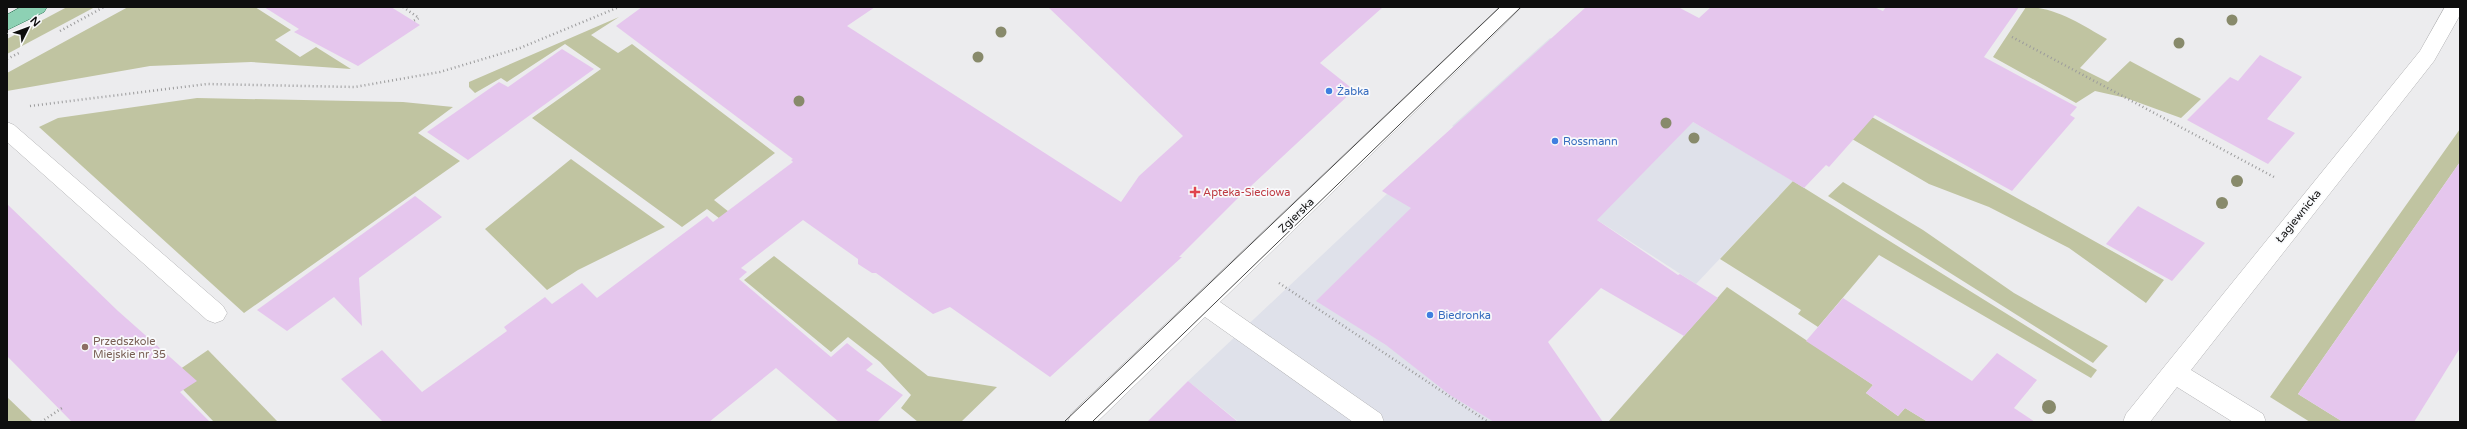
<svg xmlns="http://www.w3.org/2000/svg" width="2467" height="429" viewBox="0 0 2467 429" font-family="'Varela Round',sans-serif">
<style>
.built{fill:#dfe1ea}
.green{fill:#c0c4a1}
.building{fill:#e5c6ed}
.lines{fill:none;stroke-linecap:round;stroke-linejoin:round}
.minor-casing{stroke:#b2b2b4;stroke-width:1}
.major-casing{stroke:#2f7959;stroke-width:1}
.path{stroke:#9b9b9c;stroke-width:2.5;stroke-dasharray:1 3;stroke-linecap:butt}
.minor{fill:#fff;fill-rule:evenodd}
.major{fill:#8dd1b4;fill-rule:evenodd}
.tram{stroke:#474747;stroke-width:1}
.tree{fill:#888a6b}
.shop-dot{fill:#3f7fe0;stroke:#f9fafc;stroke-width:1.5}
.health-dot{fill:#e0444e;stroke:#f9fafc;stroke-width:1.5}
.education-dot{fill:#8d6e63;stroke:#f9fafc;stroke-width:1.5}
.labels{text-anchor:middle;stroke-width:3.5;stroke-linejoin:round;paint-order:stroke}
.shop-label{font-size:11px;fill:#366cbe;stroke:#f9fafc;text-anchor:start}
.health-label{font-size:11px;fill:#be3a42;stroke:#f9fafc;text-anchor:start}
.street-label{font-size:11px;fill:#0e0e0e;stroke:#f9fafc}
.education-label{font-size:11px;fill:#785e54;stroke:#f9fafc;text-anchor:start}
</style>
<rect width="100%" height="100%" fill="#ececee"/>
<g class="built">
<polygon points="1550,38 1793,181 1696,284 1452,126"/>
<polygon points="1388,193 1419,211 1517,320 1603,422 1239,422 1188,381"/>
</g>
<g class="green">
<polygon points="67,7 95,7 7,54 7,39"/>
<polygon points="128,7 255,7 291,30 275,40 300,57 316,47 351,69 251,62 150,66 7,91 7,73"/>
<path d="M2026,7c30,0 56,18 81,32l-27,29 28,14 22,-21 71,38 -20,19 -55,-20 -31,-7 -19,12 -83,-46z"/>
<polygon points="619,17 591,35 618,53 632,44 775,153 714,200 769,244 760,249 707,209 682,227 532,118 601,69 565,44 507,82 501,78 475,93 469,87 469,82"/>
<polygon points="1802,78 2164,280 2146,303 2069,248 1989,207 1929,184 1782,98"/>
<polygon points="197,98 403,102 453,107 418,133 460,161 244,313 39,127 58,118"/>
<polygon points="2460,129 2460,162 2298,394 2343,422 2310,422 2270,397"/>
<polygon points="571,159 665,227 578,270 547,290 485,229"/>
<polygon points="1793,181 2097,370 2091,378 1879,255 1818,327 1798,314 1801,310 1720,259"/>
<polygon points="1843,182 1923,230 2014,293 2108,346 2093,363 1828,196"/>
<polygon points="774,256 928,376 997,387 961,422 918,422 901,408 911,395 880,362 848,337 831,352 744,280"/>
<polygon points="1727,287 1873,385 1866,393 1898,416 1905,408 1928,422 1608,422"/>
<polygon points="208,350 278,422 214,422 170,376"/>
<polygon points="7,397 32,421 7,422"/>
</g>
<g class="building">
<polygon points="264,7 391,7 420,25 358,66 294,32 299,29"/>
<polygon points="642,7 875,7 847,26 1121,202 1139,176 1183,136 1048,7 1383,7 1320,63 1354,90 1237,199 1179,257 1182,257 1050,377 950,307 933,314 876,273 872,273 858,264 858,259 803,220 741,268 747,272 739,279 831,357 847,343 873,364 866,370 903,395 877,422 839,422 776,368 709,422 383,422 341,379 382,350 422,392 507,331 504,327 545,297 552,304 582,283 597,298 707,216 713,222 793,162 791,160 793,159 616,26"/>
<polygon points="1586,7 1678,7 1699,18 1711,7 1874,7 1883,11 1886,7 2019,7 1984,57 2077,107 2070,115 2075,118 2012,191 1875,115 1829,167 1826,165 1804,188 1693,122 1597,220 1678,275 1680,274 1718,298 1684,336 1601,288 1548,342 1603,422 1494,422 1450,395 1386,345 1316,301 1411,208 1382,191"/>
<polygon points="562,49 594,69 468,160 427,132 499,82 508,87"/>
<polygon points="2260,55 2302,77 2267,119 2295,133 2268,164 2187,120 2230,77 2238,81"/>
<polygon points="2460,162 2460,348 2414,422 2343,422 2298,394"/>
<polygon points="415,196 442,217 359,278 362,326 334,297 287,331 257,310"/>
<polygon points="7,204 118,311 197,381 180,392 210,422 72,422 7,356"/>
<polygon points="2138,206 2205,243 2172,281 2106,244"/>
<polygon points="1843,298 1972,381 1997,353 2037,380 2014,408 2035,422 1928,422 1905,408 1898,416 1866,393 1873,385 1806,341"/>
<polygon points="1188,381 1238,422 1147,422"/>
</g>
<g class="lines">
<g class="minor-casing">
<g id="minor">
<polygon points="1500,7 1522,7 1220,302 1381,414 1384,422 1353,422 1205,317 1097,422 1068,422 1071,414"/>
<polygon points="2445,7 2460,7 2460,15 2434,61 2191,370 2263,414 2266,422 2233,422 2177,387 2150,422 2123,422 2126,414 2420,51"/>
<polygon points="7,122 14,125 223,306 227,313 223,320 215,323 207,320 7,142"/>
</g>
</g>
<g class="major-casing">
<polygon id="major" points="21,7 47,7 44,12 7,30 7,15"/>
</g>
<g class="path">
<polyline points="403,7 419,18 413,21"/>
<polyline points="60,31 104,7"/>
<polyline points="2012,37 2274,177"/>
<polyline points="7,59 19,53"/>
<polyline points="30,106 207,84 355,87 440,72 520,48 619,7"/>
<polyline points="1279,283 1488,422"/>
<polyline points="41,422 62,408"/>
</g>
<use href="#minor" class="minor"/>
<use href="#major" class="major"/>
<g class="tram">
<polyline points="1064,422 1500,7"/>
<polyline points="1092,422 1521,7"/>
</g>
</g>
<g class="tree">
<circle cx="2232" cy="20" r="5.5"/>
<circle cx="1001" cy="32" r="5.5"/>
<circle cx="2179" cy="43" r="5.5"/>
<circle cx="978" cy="57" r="5.5"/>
<circle cx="799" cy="101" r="5.5"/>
<circle cx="1666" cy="123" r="5.5"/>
<circle cx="1694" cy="138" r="5.5"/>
<circle cx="2237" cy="181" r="6"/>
<circle cx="2222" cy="203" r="6"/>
<circle cx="2049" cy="407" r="7"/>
</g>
<g class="shop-dot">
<circle cx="1329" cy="91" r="4"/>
<circle cx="1555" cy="141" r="4"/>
<circle cx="1430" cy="315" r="4"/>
</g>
<path class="health-dot" d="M1193 186h4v4h4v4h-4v4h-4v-4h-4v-4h4z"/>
<circle class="education-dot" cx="85" cy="347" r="4"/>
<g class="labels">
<g class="shop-label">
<text x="1337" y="95">Żabka</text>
<text x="1563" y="145">Rossmann</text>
<text x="1438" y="319">Biedronka</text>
</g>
<g class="health-label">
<text x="1203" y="196">Apteka-Sieciowa</text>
</g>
<g class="street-label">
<text transform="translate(1296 215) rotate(-44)" y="4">Zgierska</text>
<text transform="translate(2298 216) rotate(-51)" y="4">Łagiewnicka</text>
</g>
<g class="education-label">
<text x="93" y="345">Przedszkole<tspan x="93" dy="13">Miejskie nr 35</tspan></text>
</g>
</g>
<rect width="2467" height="429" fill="none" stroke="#0e0e0e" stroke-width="16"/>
<g transform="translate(28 28) rotate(48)" stroke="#f9fafc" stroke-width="3" paint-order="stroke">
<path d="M0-3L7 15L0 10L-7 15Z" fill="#0e0e0e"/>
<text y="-6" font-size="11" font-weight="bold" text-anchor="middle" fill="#0e0e0e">N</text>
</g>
</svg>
